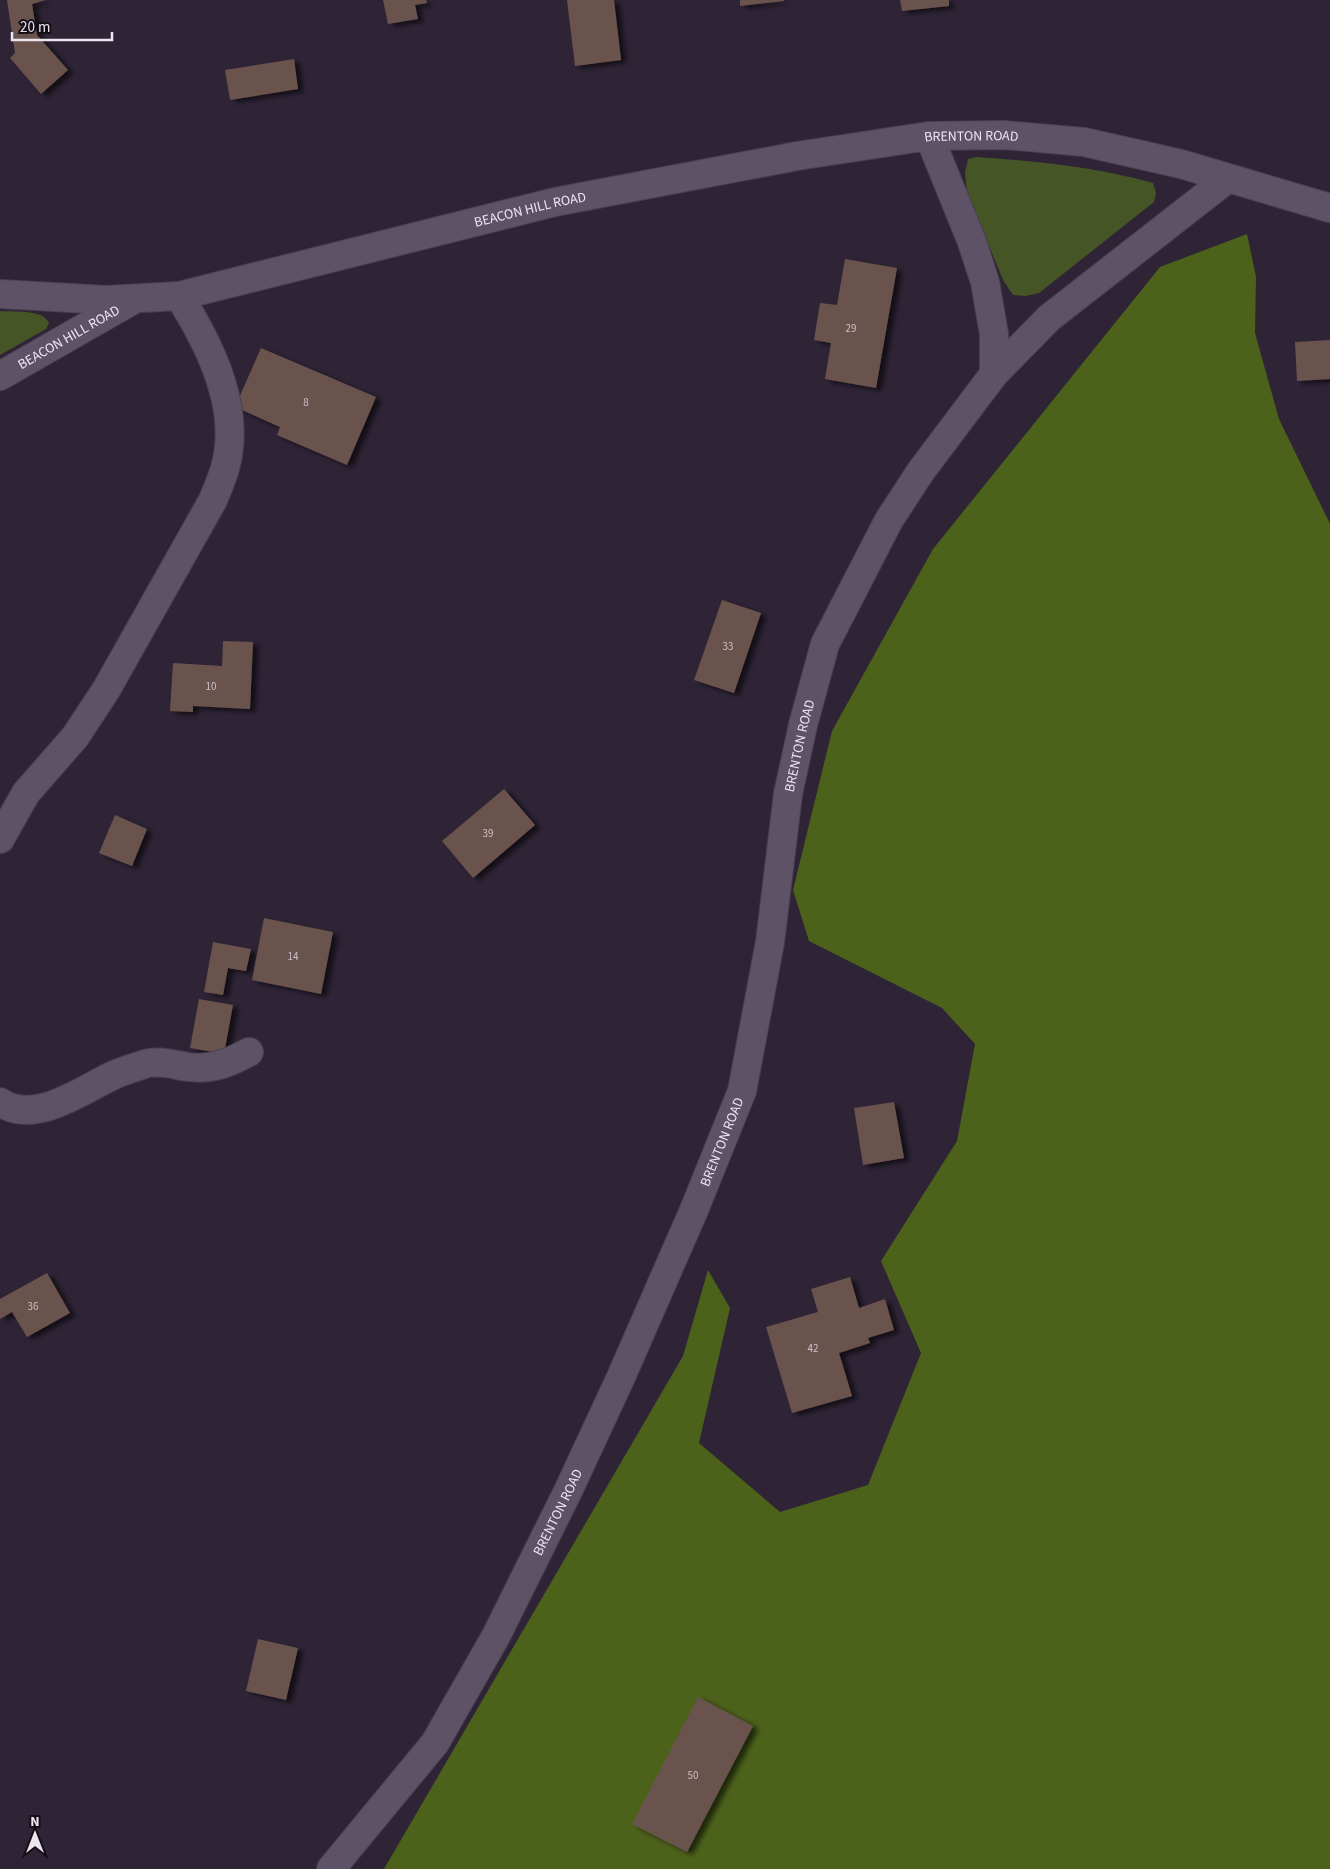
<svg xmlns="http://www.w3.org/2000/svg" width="1330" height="1869" viewBox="0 0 1330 1869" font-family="'Source Sans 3',sans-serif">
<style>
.green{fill:#455526}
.forest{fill:#4c621b}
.building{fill:#6a524d;filter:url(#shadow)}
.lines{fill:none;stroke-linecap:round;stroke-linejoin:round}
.minor-casing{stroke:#494150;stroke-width:30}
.minor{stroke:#5d5266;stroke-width:28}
.labels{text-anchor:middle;stroke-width:4;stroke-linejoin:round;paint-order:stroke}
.number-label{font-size:11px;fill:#cbc0c7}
.street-label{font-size:14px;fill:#ebe5f0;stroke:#140f17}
</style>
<defs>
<filter id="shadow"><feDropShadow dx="5.5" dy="3" stdDeviation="2.5" flood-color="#0009"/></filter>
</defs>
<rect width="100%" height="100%" fill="#2e2436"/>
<g class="green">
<path d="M976,157c60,4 119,10 177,26l3,10 -2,9 -115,91 -13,3 -13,-1 -10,-15 -36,-88 -2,-19 3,-14z"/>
<path d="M0,311c14,1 43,-2 49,12l-3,6 -46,26z"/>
</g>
<polygon class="forest" points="1247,234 1256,277 1255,333 1279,419 1330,524 1330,1869 384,1869 683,1356 708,1270 730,1308 699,1443 780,1512 868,1485 921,1353 881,1261 957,1141 975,1044 942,1008 809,941 793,890 832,731 933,549 1160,267"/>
<g class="building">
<polygon points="7,0 46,0 32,4 37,35 68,70 41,94 10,58 15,53"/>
<polygon points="383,0 426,0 427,3 415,5 418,19 388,24"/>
<polygon points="567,0 614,0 621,60 575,66"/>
<polygon points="740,0 784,0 784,1 740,6"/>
<polygon points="900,0 949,0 949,6 902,11"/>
<polygon points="294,59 298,89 230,100 225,70"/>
<polygon points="845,259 897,268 876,388 825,379 831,343 814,340 820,303 837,305"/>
<polygon points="1330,340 1330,379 1297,381 1295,342"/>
<polygon points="261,348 376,397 347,465 277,435 280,427 235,407"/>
<polygon points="722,600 761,613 734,693 694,680"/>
<polygon points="223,641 253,642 250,709 193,706 193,712 170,711 173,663 222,666"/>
<polygon points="504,789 535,825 473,878 442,841"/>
<polygon points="115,815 147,829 132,866 99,853"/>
<polygon points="264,918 333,932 321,994 252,980"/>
<polygon points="213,942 251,949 246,971 228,968 223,995 204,992"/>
<polygon points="199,999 233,1005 224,1054 190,1048"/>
<polygon points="894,1102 904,1158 863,1165 854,1108"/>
<polygon points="47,1273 70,1313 27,1337 12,1312 0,1319 0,1299"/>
<polygon points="850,1277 859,1308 885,1299 894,1330 868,1338 870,1343 839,1353 852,1396 792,1413 766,1327 818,1312 811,1289"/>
<polygon points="258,1639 298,1648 286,1700 246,1691"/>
<polygon points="698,1697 753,1726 687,1852 632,1824"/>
</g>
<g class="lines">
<g class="minor-casing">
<g id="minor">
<path id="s1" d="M0,294l106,6 73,-4 376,-94 242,-46 132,-20 75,-1 80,7 97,22 149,44"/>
<polyline points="994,374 1049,318 1227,179"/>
<path id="s2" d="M0,376l131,-75"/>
<path d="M0,839l26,-46 49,-56 31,-47 107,-190c4,-10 9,-21 12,-32 17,-59 -15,-123 -46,-172"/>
<path d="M0,1102c35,24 83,-13 114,-27 9,-4 19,-7 28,-10 14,-6 32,0 46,2 24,3 41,-4 61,-15"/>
<path id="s3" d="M331,1869l104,-126 61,-107 73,-147 52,-112 73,-167 48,-119 28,-149 18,-148 15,-69 22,-81 64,-124 32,-49 73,-97v-40l-9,-52 -13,-40 -43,-106"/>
</g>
</g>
<use href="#minor" class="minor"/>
</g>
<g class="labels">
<g class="number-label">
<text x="851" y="332">29</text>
<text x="306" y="406">8</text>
<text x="728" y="650">33</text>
<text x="211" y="690">10</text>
<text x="488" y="837">39</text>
<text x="293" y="960">14</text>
<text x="33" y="1310">36</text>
<text x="813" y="1352">42</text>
<text x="693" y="1779">50</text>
</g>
<g class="street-label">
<text dy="5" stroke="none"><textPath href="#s1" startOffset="989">BRENTON ROAD</textPath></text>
<text dy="5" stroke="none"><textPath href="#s1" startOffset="541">BEACON HILL ROAD</textPath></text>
<text dy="5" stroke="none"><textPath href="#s2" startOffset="79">BEACON HILL ROAD</textPath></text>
<text dy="5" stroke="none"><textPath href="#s3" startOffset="1235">BRENTON ROAD</textPath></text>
<text dy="5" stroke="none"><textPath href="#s3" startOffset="830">BRENTON ROAD</textPath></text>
<text dy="5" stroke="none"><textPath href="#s3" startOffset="425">BRENTON ROAD</textPath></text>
</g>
</g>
<g transform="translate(35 1834)" stroke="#140f17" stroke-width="4" paint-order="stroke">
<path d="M0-4L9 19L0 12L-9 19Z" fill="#ebe5f0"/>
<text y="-8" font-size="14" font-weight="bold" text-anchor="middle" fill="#ebe5f0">N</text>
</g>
<path d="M12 32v8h100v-8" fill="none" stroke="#ebe5f0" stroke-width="2.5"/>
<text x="20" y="32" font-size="15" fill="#ebe5f0" stroke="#140f17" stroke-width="4" paint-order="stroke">20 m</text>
</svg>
